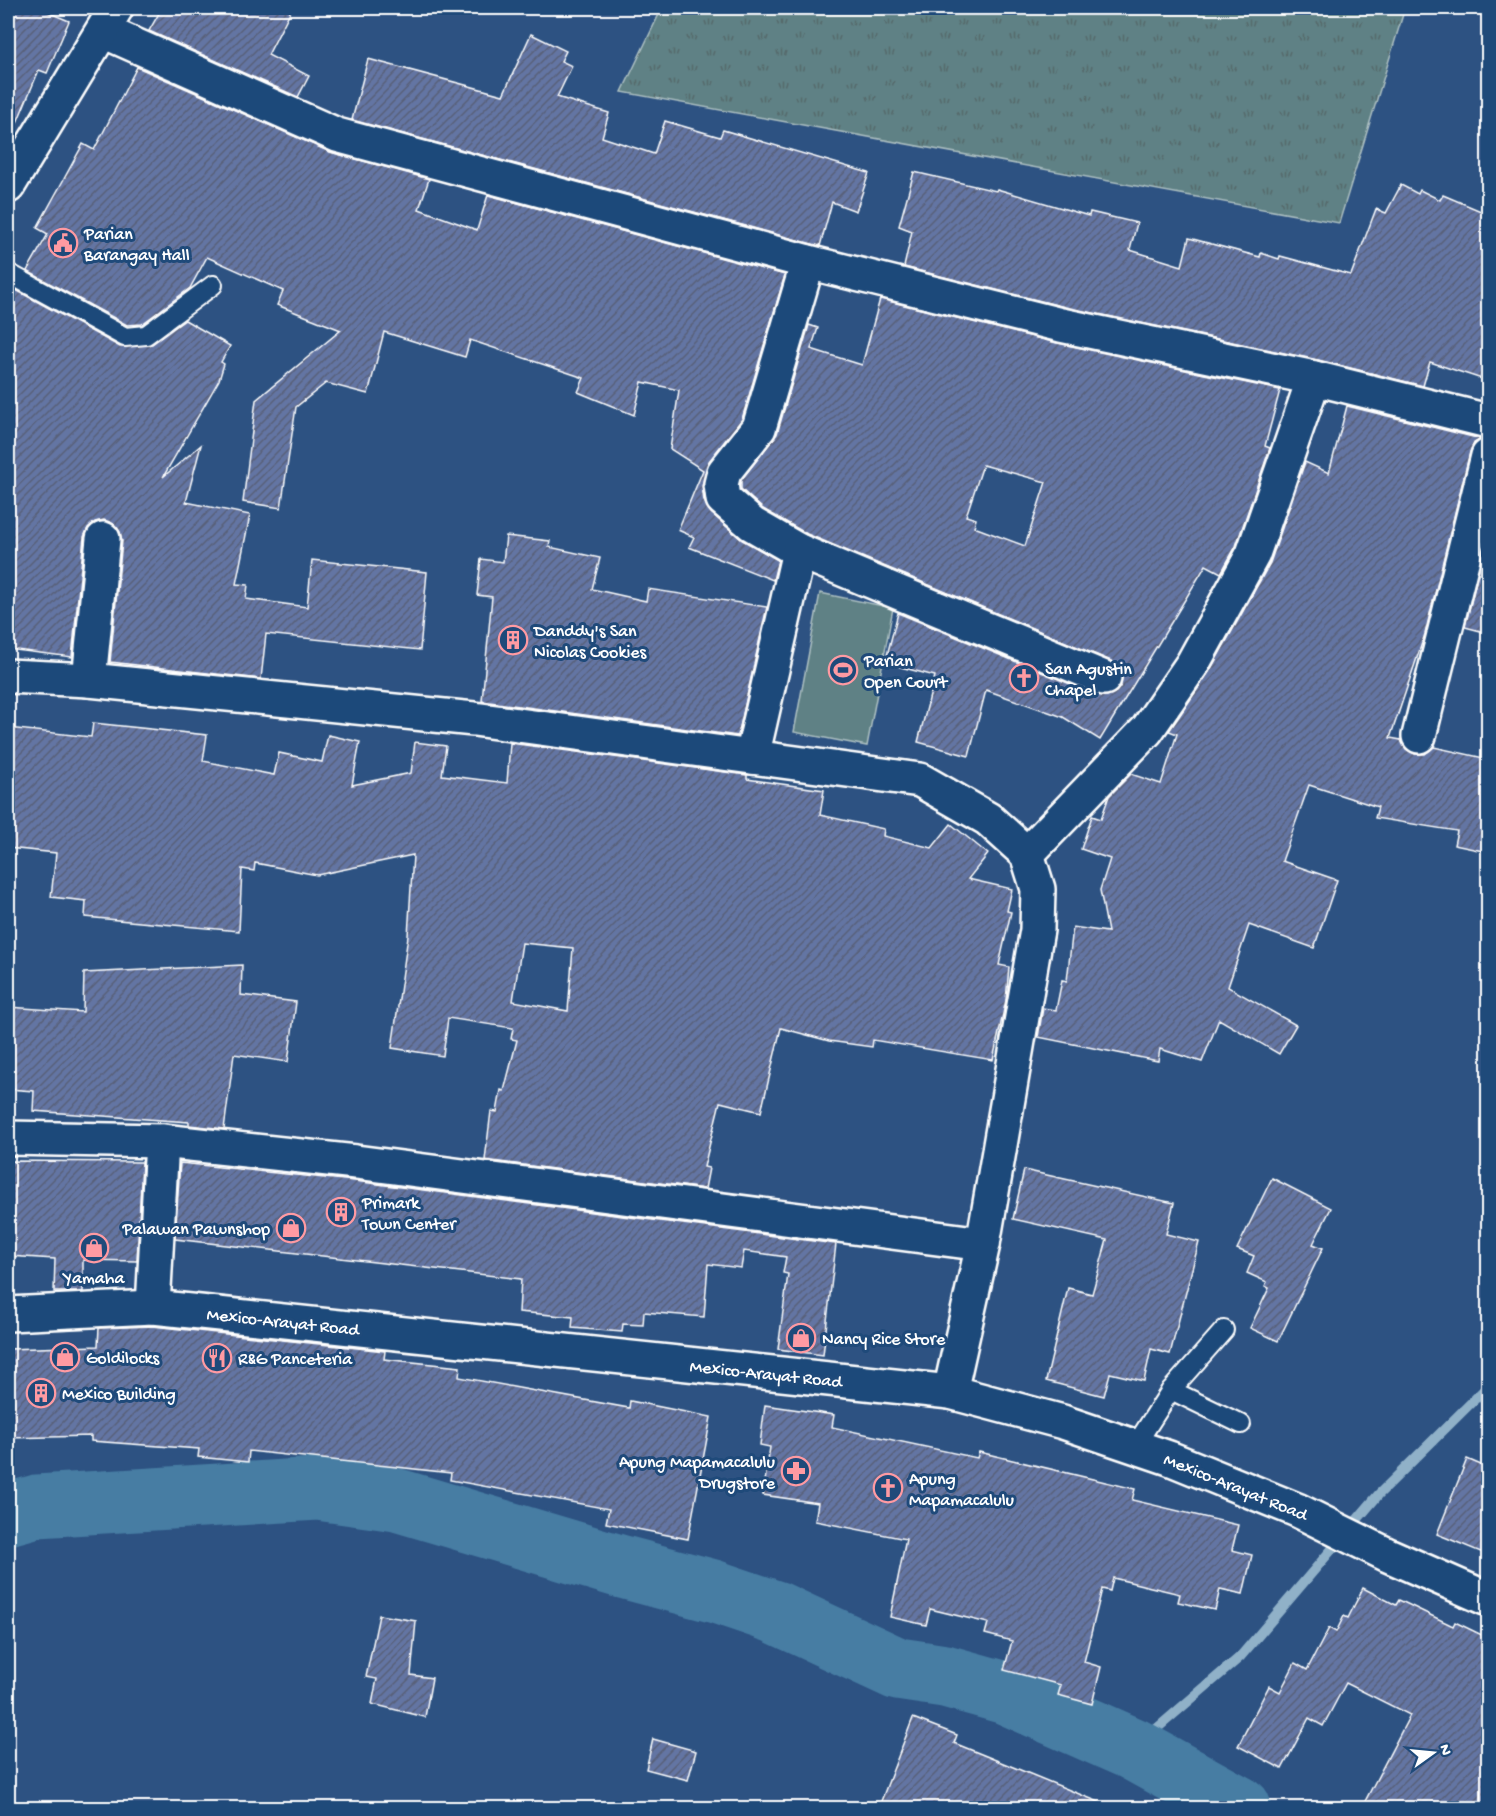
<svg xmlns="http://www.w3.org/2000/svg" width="1496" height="1816" viewBox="0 0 1496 1816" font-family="'Gochi Hand',sans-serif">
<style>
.grass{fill:url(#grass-tufts);stroke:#aec0c2;stroke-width:1.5}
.pitch{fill:#5e8185;stroke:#aec0c2;stroke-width:1.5}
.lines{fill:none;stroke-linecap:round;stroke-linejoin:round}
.stream{stroke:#90b1c8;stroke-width:10}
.river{stroke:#467da3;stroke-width:63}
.building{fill:url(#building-hatch);stroke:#fff;stroke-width:1.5;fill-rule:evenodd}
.service-casing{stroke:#fff;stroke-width:22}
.minor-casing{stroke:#fff;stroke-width:38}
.secondary-casing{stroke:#fff;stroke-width:38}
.service{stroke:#1f4a7a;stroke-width:18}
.minor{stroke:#1f4a7a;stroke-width:33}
.secondary{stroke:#1f4a7a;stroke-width:33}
.labels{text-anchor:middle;stroke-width:6;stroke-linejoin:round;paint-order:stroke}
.poi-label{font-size:18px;fill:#fff;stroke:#1f4a7a;text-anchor:start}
.street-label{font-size:18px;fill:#fff;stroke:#1f4a7a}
</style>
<defs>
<pattern id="grass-tufts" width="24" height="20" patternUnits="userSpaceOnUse" patternTransform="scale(1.5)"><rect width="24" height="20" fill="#5e8185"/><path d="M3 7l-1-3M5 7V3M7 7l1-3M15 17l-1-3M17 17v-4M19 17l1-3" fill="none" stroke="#56696b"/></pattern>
<pattern id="building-hatch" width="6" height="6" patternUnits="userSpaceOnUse" patternTransform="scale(1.5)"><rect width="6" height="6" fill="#6374a3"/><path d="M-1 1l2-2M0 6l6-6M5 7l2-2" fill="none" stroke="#586078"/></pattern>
</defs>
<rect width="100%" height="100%" fill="#2d5282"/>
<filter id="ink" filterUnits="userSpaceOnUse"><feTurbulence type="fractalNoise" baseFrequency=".0167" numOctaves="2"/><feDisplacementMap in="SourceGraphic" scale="12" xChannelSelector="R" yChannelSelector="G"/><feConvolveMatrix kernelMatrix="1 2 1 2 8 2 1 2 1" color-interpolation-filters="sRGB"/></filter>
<g filter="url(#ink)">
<polygon class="grass" points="662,8 1387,8 1404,11 1339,223 622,92"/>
<polygon class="pitch" points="820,593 893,608 867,746 794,732"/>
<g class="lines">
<polyline class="stream" points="1133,1749 1240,1657 1379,1494 1488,1386"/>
<polyline class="river" points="8,1514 37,1506 318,1489 397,1500 619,1566 713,1591 775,1612 898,1669 945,1676 1006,1693 1133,1749 1240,1808"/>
</g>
<g class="building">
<polygon points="8,8 38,8 69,21 47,73 39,70 8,144"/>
<polygon points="162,8 292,8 268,55 309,76 298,97 149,31"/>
<polygon points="531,34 566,51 561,61 572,66 557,97 609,113 602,137 654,154 665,121 720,137 723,130 869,173 856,211 832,202 820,246 352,120 368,59 503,95"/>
<polygon points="137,67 330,152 429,179 419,209 477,230 488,195 785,275 742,419 709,461 702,486 704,501 711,513 742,540 778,560 773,580 689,547 694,537 678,530 703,470 670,449 679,390 642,382 634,415 578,392 584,378 470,340 465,357 384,332 368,394 326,383 296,407 281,508 243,502 256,400 341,330 277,305 283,291 207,257 190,288 142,324 127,325 27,271 48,234 37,228 59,188 83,144 94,150"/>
<polygon points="914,172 996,191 997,189 1089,216 1090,212 1137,223 1130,250 1182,266 1189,238 1260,257 1261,253 1279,259 1280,256 1351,275 1376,209 1386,213 1401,185 1418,194 1420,190 1440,200 1443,195 1488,214 1488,381 1430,362 1423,386 1318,360 1065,307 904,267 912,231 899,226"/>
<polygon points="16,290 120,347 152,344 185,320 230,346 221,362 224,364 219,380 163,477 201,445 186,502 250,515 236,584 248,585 246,599 307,607 312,560 427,572 420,650 266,634 261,679 110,662 122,541 120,532 114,524 104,520 95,522 88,528 84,537 72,657 8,649 8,305"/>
<path d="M880,299l177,44 223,47 -15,56 5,2 -34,98 -15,27 -15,-8 -106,175 -37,-23 -77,-27 -17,66 -51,-14 17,-66 -50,-13 13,-50 199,82 10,1 9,-4 5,-7 1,-10 -4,-9 -7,-5 -304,-127 -44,-25 -22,-20v-9l36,-46 32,-109 9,3 -7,21 51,16zM983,465l63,17 -21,64 -51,-19 2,-8 -10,-3z"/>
<polygon points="1347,406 1481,439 1474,443 1470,452 1425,634 1390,738 1401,740 1406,749 1415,754 1425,754 1434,747 1484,758 1483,764 1488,766 1488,852 1454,845 1457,831 1375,818 1378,807 1309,785 1282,861 1337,880 1314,948 1249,925 1228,987 1296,1025 1279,1054 1219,1019 1202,1062 1160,1049 1158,1061 1038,1037 1043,1008 1056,1010 1062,980 1067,981 1073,927 1108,932 1100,890 1110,859 1081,849 1092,816 1101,819 1109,796 1131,774 1161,784 1177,734 1169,731 1209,672 1270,563 1305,462 1329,473"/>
<polygon points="1488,532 1488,633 1465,627"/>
<polygon points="506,536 550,541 549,547 600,558 592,589 646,601 648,589 767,607 738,736 482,701 492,597 477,595 481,559 503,562"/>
<path d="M93,723l114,12 -4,26 71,14 5,-22 43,9 6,-27 32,7 -8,43 59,-12 4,-31 31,4 -4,29 65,8 3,-40 237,32v4l77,11 -4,25 64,14 -1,7 49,12 19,-24 37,30 -20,25 44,10 -5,22 4,1 -12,53 10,2 -3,33 -13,60 -120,-20 -1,7 -43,-6 -48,-13 -20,84 -41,-10 -16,65 5,1 -4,21 -220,-29 6,-49 6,1 4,-22 3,1 13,-51 -6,-1 2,-11 -65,-10 -5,38 -51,-8 16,-112 5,-81 -96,20 -62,-12 -1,8 -12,-2 -3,62 -154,-14 1,-16 -35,-4 5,-44 -48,-5v-120l83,9zM522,943l51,5 -5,63 -55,-10z"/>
<polygon points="242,965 241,995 296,1002 288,1062 234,1054 224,1129 189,1125 189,1122 33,1111 34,1091 8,1089 8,1007 83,1012 84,973"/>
<polygon points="8,1161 142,1162 137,1261 83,1260 83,1292 54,1292 55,1259 8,1256"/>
<polygon points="180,1163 354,1181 836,1244 823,1355 778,1349 788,1274 783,1273 786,1257 744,1251 741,1268 708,1264 704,1317 644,1312 643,1325 623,1324 622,1332 572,1328 573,1317 519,1312 521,1279 175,1239"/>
<polygon points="1024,1170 1174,1203 1166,1234 1199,1242 1170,1354 1151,1349 1144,1381 1110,1373 1104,1396 1046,1381 1068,1288 1092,1294 1107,1240 1013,1219"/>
<polygon points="1272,1178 1331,1208 1313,1244 1323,1248 1278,1341 1250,1328 1269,1288 1265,1286 1267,1282 1247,1273 1254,1256 1237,1249"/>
<polygon points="152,1326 385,1351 384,1359 460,1367 459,1377 629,1408 630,1401 711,1417 688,1539 606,1523 609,1509 450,1480 451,1473 249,1451 248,1462 198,1457 199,1449 91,1441 91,1436 8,1438 8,1349 98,1346 99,1328"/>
<polygon points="765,1405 834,1415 832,1427 977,1458 979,1452 1135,1489 1132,1500 1238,1525 1232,1550 1252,1555 1243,1594 1220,1589 1215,1610 1178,1602 1180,1594 1113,1578 1110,1591 1102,1589 1084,1662 1101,1667 1092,1704 1058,1695 1061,1685 1004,1670 1012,1641 985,1634 988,1623 930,1609 926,1625 890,1617 906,1539 815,1521 818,1503 763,1495 770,1447 760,1445"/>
<polygon points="1467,1459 1488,1468 1488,1555 1437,1534"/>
<polygon points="1363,1588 1396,1605 1399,1600 1453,1626 1455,1622 1488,1638 1488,1809 1361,1809 1410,1715 1346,1683 1323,1726 1309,1718 1282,1769 1238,1746 1269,1686 1280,1692 1295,1663 1307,1670 1329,1628 1336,1632 1344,1616 1348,1618"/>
<polygon points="379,1615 416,1621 411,1675 432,1678 425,1717 372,1704 377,1679 366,1677"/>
<polygon points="913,1718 957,1735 954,1743 1116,1809 878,1809"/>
<polygon points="653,1739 696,1751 688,1780 646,1769"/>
</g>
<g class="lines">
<g class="service-casing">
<g id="service">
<polyline points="8,273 125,337 146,335 213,285"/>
<polyline points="1171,1390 1241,1424"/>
<polyline points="1135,1446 1171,1390 1224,1330"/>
</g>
</g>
<g class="minor-casing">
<g id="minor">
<polyline points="103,31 337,135 808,262 1061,325 1314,378 1488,421"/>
<polyline points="808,262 759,428 724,472 721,484 723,499 752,524 799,551 1104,678"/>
<polyline points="89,680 103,539"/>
<polyline points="1419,736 1488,456"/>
<polyline points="752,757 799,551"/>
<polyline points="1027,854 1147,730 1193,663 1253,554 1314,378"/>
<polyline points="8,1138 162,1141 356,1162 983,1244"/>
<polyline points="153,1307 162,1141"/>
</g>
</g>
<g class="secondary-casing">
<g id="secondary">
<polyline points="8,186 116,8"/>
<polyline points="8,676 89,680 474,719 920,780 988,819 1027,854 1038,889 1037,930 983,1244 950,1392"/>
<polyline points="8,1314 153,1307 950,1392 1063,1422 1169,1458 1297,1510 1388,1555 1488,1599"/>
</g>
</g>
<use href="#service" class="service"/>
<use href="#minor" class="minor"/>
<use href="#secondary" class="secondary"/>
</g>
</g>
<defs>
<g id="civic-ring" transform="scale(1.5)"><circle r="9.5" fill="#1f4a7a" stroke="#ff9aa2" stroke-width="1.5"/><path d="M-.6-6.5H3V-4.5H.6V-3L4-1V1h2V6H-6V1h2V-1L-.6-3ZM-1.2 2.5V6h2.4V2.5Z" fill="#ff9aa2"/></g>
<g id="building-ring" transform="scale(1.5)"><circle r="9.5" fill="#1f4a7a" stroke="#ff9aa2" stroke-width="1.5"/><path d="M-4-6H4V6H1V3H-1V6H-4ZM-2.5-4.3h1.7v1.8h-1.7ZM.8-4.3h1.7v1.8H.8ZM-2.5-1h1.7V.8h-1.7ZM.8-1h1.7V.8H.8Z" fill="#ff9aa2"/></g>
<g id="stadium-ring" transform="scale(1.5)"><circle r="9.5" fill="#1f4a7a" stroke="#ff9aa2" stroke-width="1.5"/><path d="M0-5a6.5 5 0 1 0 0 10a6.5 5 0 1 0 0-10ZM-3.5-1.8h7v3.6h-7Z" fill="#ff9aa2"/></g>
<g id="church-ring" transform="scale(1.5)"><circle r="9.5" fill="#1f4a7a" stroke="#ff9aa2" stroke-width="1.5"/><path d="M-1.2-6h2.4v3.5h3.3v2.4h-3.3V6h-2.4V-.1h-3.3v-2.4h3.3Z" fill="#ff9aa2"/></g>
<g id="shop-ring" transform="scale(1.5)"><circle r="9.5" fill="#1f4a7a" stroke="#ff9aa2" stroke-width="1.5"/><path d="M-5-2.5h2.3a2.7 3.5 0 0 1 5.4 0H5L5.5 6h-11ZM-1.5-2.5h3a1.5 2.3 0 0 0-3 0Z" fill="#ff9aa2"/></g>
<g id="restaurant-ring" transform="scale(1.5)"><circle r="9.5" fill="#1f4a7a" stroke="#ff9aa2" stroke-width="1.5"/><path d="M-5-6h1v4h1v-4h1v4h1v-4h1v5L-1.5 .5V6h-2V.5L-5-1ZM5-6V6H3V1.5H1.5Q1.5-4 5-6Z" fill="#ff9aa2"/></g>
<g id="pharmacy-ring" transform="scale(1.5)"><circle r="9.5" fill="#1f4a7a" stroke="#ff9aa2" stroke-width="1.5"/><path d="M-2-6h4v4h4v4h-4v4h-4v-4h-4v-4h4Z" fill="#ff9aa2"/></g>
</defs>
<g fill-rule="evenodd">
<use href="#civic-ring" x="63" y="243"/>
<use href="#building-ring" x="513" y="640"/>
<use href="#stadium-ring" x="843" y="670"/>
<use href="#church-ring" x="1024" y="678"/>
<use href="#building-ring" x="341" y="1212"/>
<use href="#shop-ring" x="291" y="1228"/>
<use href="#shop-ring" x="94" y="1248"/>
<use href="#shop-ring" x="801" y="1338"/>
<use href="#shop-ring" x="65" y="1357"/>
<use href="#restaurant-ring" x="217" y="1358"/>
<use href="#building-ring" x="41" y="1393"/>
<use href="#pharmacy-ring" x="796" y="1471"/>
<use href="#church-ring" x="888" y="1488"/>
</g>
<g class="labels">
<g class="poi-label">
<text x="84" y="239">Parian<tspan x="84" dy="21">Barangay Hall</tspan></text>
<text x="534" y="636">Danddy's San<tspan x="534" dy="21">Nicolas Cookies</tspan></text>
<text x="864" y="666">Parian<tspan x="864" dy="21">Open Court</tspan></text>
<text x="1045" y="674">San Agustin<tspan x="1045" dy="21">Chapel</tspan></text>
<text x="362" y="1208">Primark<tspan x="362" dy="21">Town Center</tspan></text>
<text x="270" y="1234" text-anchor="end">Palawan Pawnshop</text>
<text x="94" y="1283" text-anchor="middle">Yamaha</text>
<text x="822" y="1344">Nancy Rice Store</text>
<text x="86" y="1363">Goldilocks</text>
<text x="238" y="1364">R&amp;G Panceteria</text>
<text x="62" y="1399">Mexico Building</text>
<text x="775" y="1467" text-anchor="end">Apung Mapamacalulu<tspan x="775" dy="21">Drugstore</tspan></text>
<text x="909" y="1484">Apung<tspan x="909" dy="21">Mapamacalulu</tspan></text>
</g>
<g class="street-label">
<text transform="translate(283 1321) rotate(6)" y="6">Mexico-Arayat Road</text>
<text transform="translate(766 1373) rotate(6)" y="6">Mexico-Arayat Road</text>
<text transform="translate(1236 1486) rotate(22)" y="6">Mexico-Arayat Road</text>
</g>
</g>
<rect width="1496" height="1816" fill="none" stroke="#1f4a7a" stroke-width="30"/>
<rect x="15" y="15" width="1466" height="1786" fill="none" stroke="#fff" stroke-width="2" filter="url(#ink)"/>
<g transform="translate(1433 1753) rotate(75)" stroke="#1f4a7a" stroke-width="4.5" paint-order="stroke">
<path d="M0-4.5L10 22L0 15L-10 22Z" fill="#ffffff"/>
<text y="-9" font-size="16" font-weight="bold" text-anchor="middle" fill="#ffffff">N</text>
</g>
</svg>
